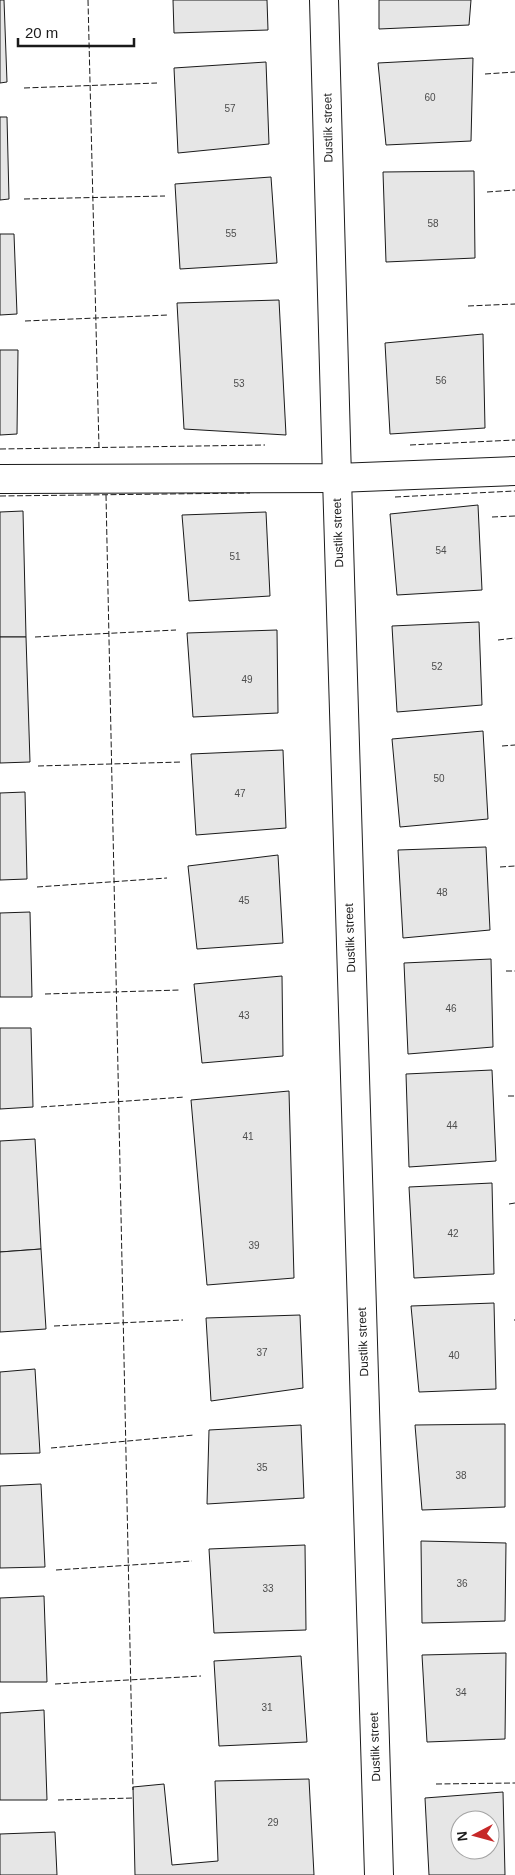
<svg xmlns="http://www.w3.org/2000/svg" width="515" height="1875" viewBox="0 0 515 1875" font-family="Arial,sans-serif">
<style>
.building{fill:#e6e6e6;stroke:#1a1a1a;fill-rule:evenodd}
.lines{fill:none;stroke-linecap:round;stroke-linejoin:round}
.minor-casing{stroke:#1a1a1a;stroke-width:30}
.minor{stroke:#fff;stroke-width:28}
.fence{stroke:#1a1a1a;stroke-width:1;stroke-dasharray:6 2.5;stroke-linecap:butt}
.labels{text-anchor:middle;stroke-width:4;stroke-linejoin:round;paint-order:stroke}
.number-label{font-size:10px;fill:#4d4d4d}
.street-label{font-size:12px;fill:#1a1a1a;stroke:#fff}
</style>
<rect width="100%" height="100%" fill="#fff"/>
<g class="building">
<polygon points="0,0 4,0 7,82 0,83"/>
<polygon points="173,0 267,0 268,30 174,33"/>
<polygon points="379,0 471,0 469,25 379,29"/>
<polygon points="473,58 471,141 386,145 378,63"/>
<polygon points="266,62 269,144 178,153 174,68"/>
<polygon points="0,117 7,117 9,199 0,200"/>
<polygon points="474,171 475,258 386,262 383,172"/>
<polygon points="271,177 277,263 180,269 175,184"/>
<polygon points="0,234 14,234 17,314 0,315"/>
<polygon points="279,300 286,435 184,429 177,303"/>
<polygon points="483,334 485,428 390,434 385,343"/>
<polygon points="0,350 18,350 17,434 0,435"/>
<polygon points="478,505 482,590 397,595 390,514"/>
<polygon points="23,511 26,637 0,637 0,512"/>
<polygon points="266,512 270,596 189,601 182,515"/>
<polygon points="479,622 482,705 397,712 392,626"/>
<polygon points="277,630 278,713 193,717 187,633"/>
<polygon points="0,637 26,637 30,762 0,763"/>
<polygon points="483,731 488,819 400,827 392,739"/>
<polygon points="283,750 286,828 196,835 191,754"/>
<polygon points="25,792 27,879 0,880 0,793"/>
<polygon points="486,847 490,930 403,938 398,850"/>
<polygon points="278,855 283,943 197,949 188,866"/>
<polygon points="30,912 32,997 0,997 0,913"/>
<polygon points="491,959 493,1047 408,1054 404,963"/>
<polygon points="282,976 283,1056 202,1063 194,984"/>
<polygon points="0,1028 31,1028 33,1107 0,1109"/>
<polygon points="492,1070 496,1161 409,1167 406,1074"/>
<polygon points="289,1091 294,1278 207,1285 191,1100"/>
<polygon points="35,1139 41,1249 0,1252 0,1141"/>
<polygon points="492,1183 494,1274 414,1278 409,1187"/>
<polygon points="41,1249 46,1329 0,1332 0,1252"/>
<polygon points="494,1303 496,1389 419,1392 411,1306"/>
<polygon points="300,1315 303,1388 211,1401 206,1318"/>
<polygon points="35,1369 40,1453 0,1454 0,1372"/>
<polygon points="505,1424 505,1507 422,1510 415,1425"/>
<polygon points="301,1425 304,1498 207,1504 209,1430"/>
<polygon points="41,1484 45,1567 0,1568 0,1486"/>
<polygon points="421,1541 506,1543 505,1621 422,1623"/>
<polygon points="305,1545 306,1630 214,1633 209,1549"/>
<polygon points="44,1596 47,1682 0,1682 0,1598"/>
<polygon points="506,1653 505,1739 427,1742 422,1655"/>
<polygon points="301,1656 307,1742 219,1746 214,1661"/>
<polygon points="44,1710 47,1800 0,1800 0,1713"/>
<polygon points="309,1779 314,1875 135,1875 133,1787 164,1784 172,1865 218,1861 215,1781"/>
<path d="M503,1792l2,83h-76l-4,-77zM460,1820h30v30h-30z"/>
<polygon points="55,1832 57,1875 0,1875 0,1834"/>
</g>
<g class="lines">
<g class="minor-casing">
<g id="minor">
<polyline points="324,0 337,478 379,1875"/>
<polyline points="0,479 337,478 515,471"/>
</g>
</g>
<use href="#minor" class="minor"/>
<g class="fence">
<polyline points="88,0 99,448"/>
<polyline points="485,74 515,72"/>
<polyline points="24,88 157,83"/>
<polyline points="487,192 515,190"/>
<polyline points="24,199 165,196"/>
<polyline points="468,306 515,304"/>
<polyline points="25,321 168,315"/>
<polyline points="410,445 515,440"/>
<polyline points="0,449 265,445"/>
<polyline points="106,495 133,1790"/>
<polyline points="0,496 250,493"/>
<polyline points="395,497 515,491"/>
<polyline points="492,517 515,516"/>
<polyline points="35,637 176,630"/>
<polyline points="498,640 515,638"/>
<polyline points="502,746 515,745"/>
<polyline points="38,766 182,762"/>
<polyline points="500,867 515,866"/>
<polyline points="37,887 167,878"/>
<polyline points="506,971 515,971"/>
<polyline points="45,994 180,990"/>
<polyline points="508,1096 515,1096"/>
<polyline points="41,1107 185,1097"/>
<polyline points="509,1204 515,1203"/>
<polyline points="514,1320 515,1320"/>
<polyline points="54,1326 183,1320"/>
<polyline points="51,1448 194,1435"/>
<polyline points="56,1570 192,1561"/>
<polyline points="55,1684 201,1676"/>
<polyline points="436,1784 515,1783"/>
<polyline points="58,1800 134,1798"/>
</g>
</g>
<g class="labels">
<g class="number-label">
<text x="430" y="101">60</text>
<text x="230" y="112">57</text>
<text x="433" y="227">58</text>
<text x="231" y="237">55</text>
<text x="441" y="384">56</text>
<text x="239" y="387">53</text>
<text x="441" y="554">54</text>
<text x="235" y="560">51</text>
<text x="437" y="670">52</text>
<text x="247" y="683">49</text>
<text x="439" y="782">50</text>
<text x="240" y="797">47</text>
<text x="442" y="896">48</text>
<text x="244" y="904">45</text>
<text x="451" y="1012">46</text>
<text x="244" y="1019">43</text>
<text x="452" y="1129">44</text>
<text x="248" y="1140">41</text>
<text x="453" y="1237">42</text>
<text x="254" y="1249">39</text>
<text x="262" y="1356">37</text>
<text x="454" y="1359">40</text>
<text x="262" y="1471">35</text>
<text x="461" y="1479">38</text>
<text x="462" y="1587">36</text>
<text x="268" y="1592">33</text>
<text x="461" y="1696">34</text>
<text x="267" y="1711">31</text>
<text x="273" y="1826">29</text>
</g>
<g class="street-label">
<text transform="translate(328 128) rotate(-91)" y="4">Dustlik street</text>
<text transform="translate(338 533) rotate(-92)" y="4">Dustlik street</text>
<text transform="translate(350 938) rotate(-92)" y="4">Dustlik street</text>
<text transform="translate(363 1342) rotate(-92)" y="4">Dustlik street</text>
<text transform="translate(375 1747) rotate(-92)" y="4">Dustlik street</text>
</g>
</g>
<g transform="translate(475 1835) rotate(264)"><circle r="24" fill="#ffffff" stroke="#a3a3a3"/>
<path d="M0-4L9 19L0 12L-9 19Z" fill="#c62828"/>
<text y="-8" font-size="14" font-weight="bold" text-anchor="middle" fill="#1a1a1a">N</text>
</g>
<path d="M18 38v8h116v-8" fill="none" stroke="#1a1a1a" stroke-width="2.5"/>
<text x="25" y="38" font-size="15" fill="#1a1a1a" stroke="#ffffff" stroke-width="4" paint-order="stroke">20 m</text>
</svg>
